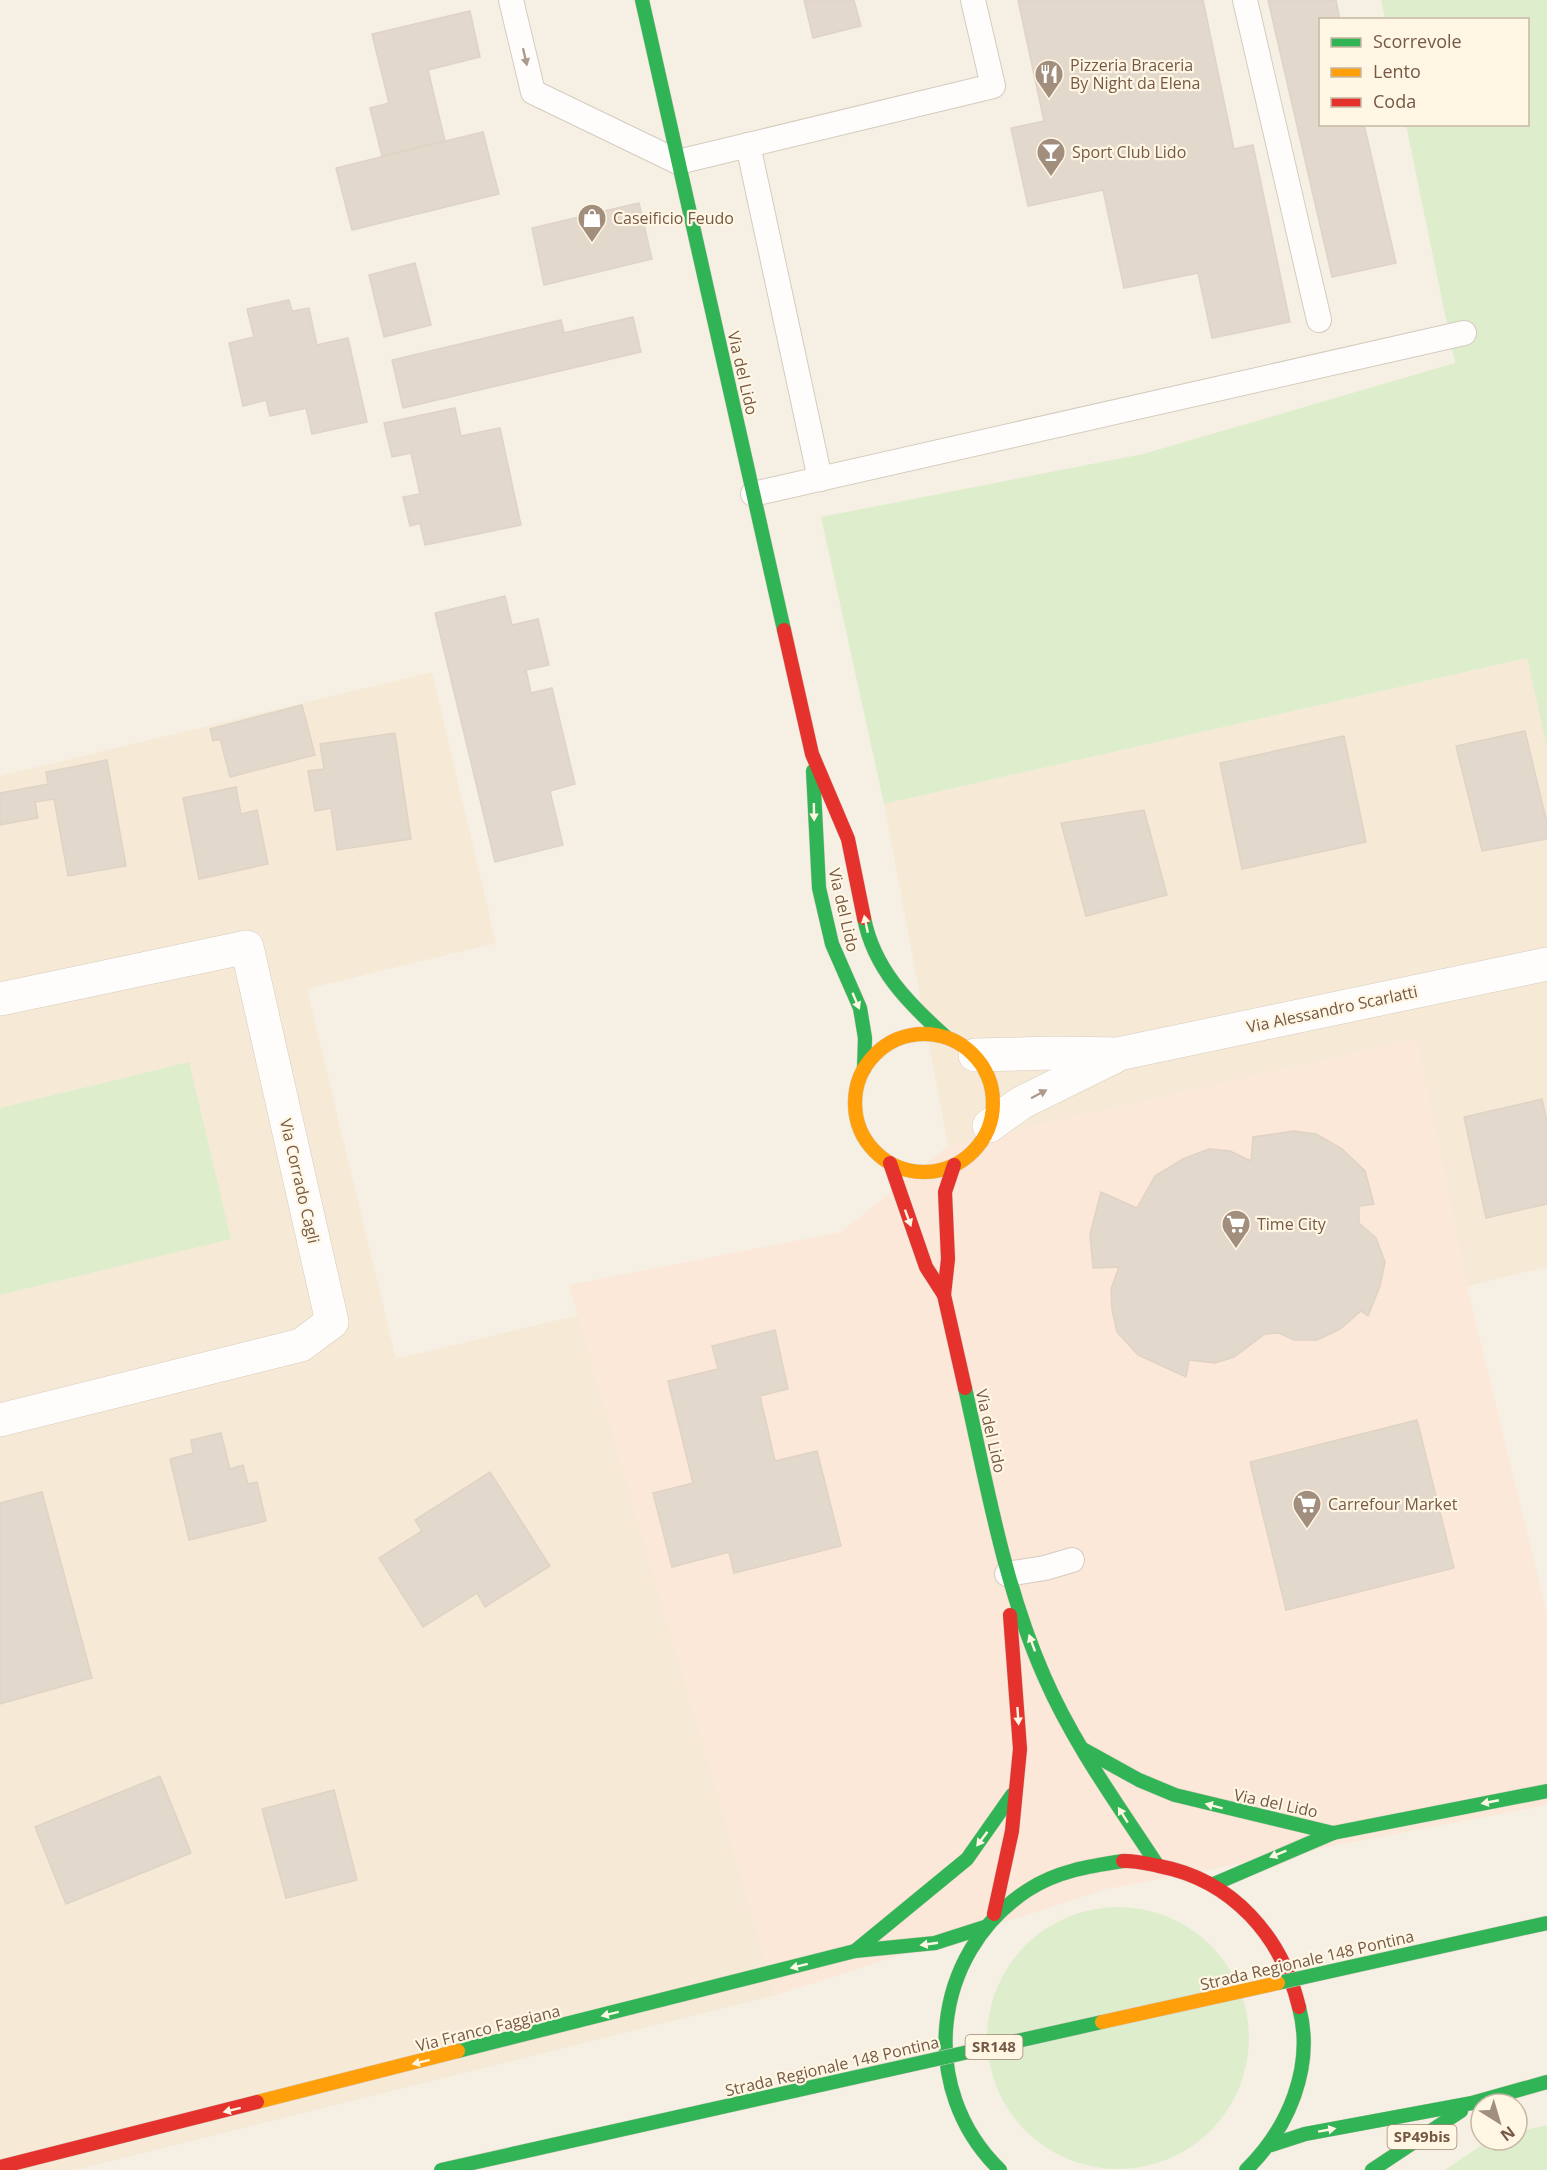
<svg xmlns="http://www.w3.org/2000/svg" width="1547" height="2170" viewBox="0 0 1547 2170" font-family="'Open Sans',sans-serif">
<style>
.residential{fill:#f6ead6}
.commercial{fill:#fbe8d8}
.green{fill:#deeecd}
.building{fill:#e3d8cc;stroke:#dfd3c6;stroke-width:1.5}
.lines{fill:none;stroke-linecap:round;stroke-linejoin:round}
.lane-casing{stroke:#d5cbbf;stroke-width:26}
.street-casing{stroke:#d5cbbf;stroke-width:34}
.fast-casing{stroke:#d6ccc1;stroke-width:15}
.slow-casing{stroke:#d6ccc1;stroke-width:15}
.jam-casing{stroke:#d6ccc1;stroke-width:15}
.lane{stroke:#fefdfb;stroke-width:24}
.street{stroke:#fefdfb;stroke-width:33}
.fast{stroke:#30b455;stroke-width:14}
.slow{stroke:#ff9f0a;stroke-width:14}
.jam{stroke:#e5322d;stroke-width:14}
.fast-bridge-casing{stroke:#d5cbc2;stroke-width:15;stroke-linecap:butt}
.slow-bridge-casing{stroke:#d5cbc2;stroke-width:15;stroke-linecap:butt}
.fast-bridge{stroke:#30b455;stroke-width:14}
.slow-bridge{stroke:#ff9f0a;stroke-width:14}
.oneway{fill:#ac9b8d}
.oneway2{fill:#fff6e4}
.labels{text-anchor:middle;stroke-width:4.5;stroke-linejoin:round;paint-order:stroke}
.shield{fill:#fff6e4;stroke:#9e8874;stroke-width:1.5}
.shield-label{font-size:15px;font-weight:bold;fill:#755944}
.poi-label{font-size:16px;fill:#755944;stroke:#fff6e4;text-anchor:start}
.street-label{font-size:16px;fill:#755944;stroke:#fff6e4}
</style>
<rect width="100%" height="100%" fill="#f6f0e4"/>
<g class="residential">
<polygon points="1527,658 1547,748 1547,1267 1467,1286 1416,1039 948,1146 884,804"/>
<polygon points="432,672 496,943 307,989 396,1359 579,1315 776,1995 75,2170 0,2170 0,776"/>
</g>
<polygon class="commercial" points="1416,1039 1467,1286 1547,1615 1547,1805 1107,1889 776,1995 569,1285 841,1232 948,1146"/>
<g class="green">
<polygon points="1381,0 1547,0 1547,748 1527,658 884,804 821,517 1143,454 1455,363 1406,125 1528,124 1528,20 1385,19"/>
<polygon points="189,1062 231,1239 0,1295 0,1108"/>
<circle cx="1118" cy="2038" r="131"/>
<polygon points="1547,2125 1547,2170 1445,2170 1489,2140 1517,2140 1517,2132"/>
</g>
<g class="building">
<polygon points="804,0 854,0 861,26 813,38"/>
<polygon points="1018,0 1203,0 1234,149 1253,145 1290,322 1212,338 1198,273 1124,288 1103,190 1028,206 1011,128 1044,121"/>
<polygon points="1268,0 1336,0 1340,20 1320,20 1320,124 1364,124 1396,263 1332,277"/>
<polygon points="470,11 480,57 428,70 445,141 382,156 370,108 389,103 372,34"/>
<polygon points="483,132 499,194 352,230 336,168"/>
<polygon points="639,203 652,259 544,285 532,228"/>
<polygon points="415,263 431,325 384,337 369,275"/>
<polygon points="289,300 292,311 309,308 317,345 348,338 367,422 312,434 306,408 270,416 266,400 243,406 229,343 254,337 247,309"/>
<polygon points="633,317 641,352 403,408 392,360 561,320 564,333"/>
<polygon points="455,408 461,436 500,428 521,525 425,545 420,523 410,526 403,497 420,494 411,453 392,457 384,423"/>
<polygon points="505,596 512,625 538,619 549,665 526,670 531,693 552,688 575,784 550,791 563,845 495,862 435,613"/>
<polygon points="302,705 315,755 230,777 220,739 213,741 210,729"/>
<polygon points="1525,731 1547,823 1547,839 1482,851 1456,746"/>
<polygon points="395,733 411,839 337,850 331,808 315,811 308,771 324,769 320,744"/>
<polygon points="1344,736 1366,842 1242,869 1220,763"/>
<polygon points="107,760 126,866 68,876 54,799 35,802 38,818 0,825 0,793 48,784 46,772"/>
<polygon points="236,787 241,814 257,810 268,864 199,879 183,798"/>
<polygon points="1144,810 1167,895 1086,916 1061,823"/>
<polygon points="1542,1099 1547,1121 1547,1204 1486,1218 1464,1117"/>
<polygon points="1293,1131 1316,1134 1341,1148 1365,1171 1374,1204 1359,1206 1359,1223 1376,1238 1385,1262 1380,1286 1368,1316 1361,1311 1340,1329 1317,1340 1294,1340 1279,1333 1265,1334 1234,1357 1215,1363 1189,1360 1186,1377 1138,1355 1117,1332 1112,1310 1111,1289 1119,1267 1093,1268 1090,1234 1101,1192 1137,1208 1155,1176 1183,1159 1209,1149 1230,1151 1251,1161 1253,1137"/>
<polygon points="775,1330 788,1389 760,1396 775,1461 817,1451 841,1546 734,1573 729,1552 672,1567 653,1493 693,1483 668,1381 718,1369 712,1346"/>
<polygon points="1417,1420 1454,1568 1286,1610 1250,1462"/>
<polygon points="221,1433 230,1469 243,1465 248,1484 257,1482 266,1521 189,1540 170,1459 193,1453 191,1440"/>
<polygon points="490,1472 550,1566 485,1607 477,1593 423,1627 379,1558 422,1531 415,1520"/>
<polygon points="42,1492 92,1678 0,1704 0,1503"/>
<polygon points="160,1776 191,1853 66,1904 35,1827"/>
<polygon points="334,1790 357,1880 286,1898 262,1809"/>
</g>
<g class="lines">
<g class="lane-casing">
<g id="lane">
<polyline points="511,0 533,92 678,162 993,86 973,0"/>
<polyline points="1245,0 1319,320"/>
<polyline points="748,145 820,479"/>
<polyline points="753,494 1464,333"/>
<polyline points="1007,1574 1045,1568 1072,1560"/>
</g>
</g>
<g class="street-casing">
<g id="street">
<polyline points="0,999 247,947 332,1322 301,1345 0,1420"/>
<polyline points="975,1055 1055,1053 1118,1054 1547,964"/>
<polyline points="989,1126 1021,1103 1114,1057"/>
</g>
</g>
<g class="fast-casing">
<g id="fast">
<polyline points="642,0 784,630"/>
<polyline points="813,771 819,888 832,944 860,1008 865,1038 864,1069"/>
<path d="M864,918c10,51 44,85 82,119"/>
<path d="M965,1388c22,97 39,197 79,288 29,67 72,126 112,187"/>
<polyline points="1083,1749 1139,1780 1175,1795 1333,1833"/>
<polyline points="1214,1884 1333,1833 1547,1791"/>
<polyline points="855,1951 967,1859 1012,1795"/>
<polyline points="458,2051 855,1951 935,1943 985,1927"/>
<polyline points="1271,2145 1305,2134 1472,2103 1547,2082"/>
<path d="M1000,2170c-83,-80 -69,-217 28,-280 29,-19 62,-24 95,-29"/>
<path d="M1246,2170c42,-41 69,-103 53,-163"/>
<polyline points="1372,2170 1461,2111"/>
</g>
</g>
<g class="slow-casing">
<g id="slow">
<circle cx="924" cy="1103" r="69"/>
<polyline points="257,2102 458,2051"/>
</g>
</g>
<g class="jam-casing">
<g id="jam">
<polyline points="784,630 812,754 848,839 864,918"/>
<polyline points="890,1163 926,1267 944,1295"/>
<polyline points="954,1165 945,1192 948,1259 944,1295 965,1388"/>
<path d="M1123,1861c12,-1 25,3 36,5 74,14 123,71 140,141"/>
<polyline points="994,1914 1012,1831 1020,1749 1010,1615"/>
<polyline points="0,2167 257,2102"/>
</g>
</g>
<use href="#lane" class="lane"/>
<use href="#street" class="street"/>
<use href="#fast" class="fast"/>
<use href="#slow" class="slow"/>
<use href="#jam" class="jam"/>
<g class="fast-bridge-casing">
<g id="fast-bridge">
<polyline points="1278,1983 1547,1923"/>
<polyline points="441,2170 1102,2022"/>
</g>
</g>
<g class="slow-bridge-casing">
<polyline id="slow-bridge" points="1102,2022 1278,1983"/>
</g>
<use href="#fast-bridge" class="fast-bridge"/>
<use href="#slow-bridge" class="slow-bridge"/>
</g>
<defs><path id="oneway-solid" d="M-6-.8H1V-3.2L6.5 0L1 3.2V.8H-6Z" transform="scale(1.5)"/></defs>
<g class="oneway">
<use href="#oneway-solid" transform="translate(525 57) rotate(77)"/>
<use href="#oneway-solid" transform="translate(1039 1094) rotate(-28)"/>
</g>
<g class="oneway2">
<use href="#oneway-solid" transform="translate(814 812) rotate(89)"/>
<use href="#oneway-solid" transform="translate(866 924) rotate(-102)"/>
<use href="#oneway-solid" transform="translate(856 1001) rotate(67)"/>
<use href="#oneway-solid" transform="translate(908 1218) rotate(70)"/>
<use href="#oneway-solid" transform="translate(1032 1643) rotate(-110)"/>
<use href="#oneway-solid" transform="translate(1018 1716) rotate(86)"/>
<use href="#oneway-solid" transform="translate(1490 1802) rotate(169)"/>
<use href="#oneway-solid" transform="translate(1214 1806) rotate(-165)"/>
<use href="#oneway-solid" transform="translate(1123 1815) rotate(-122)"/>
<use href="#oneway-solid" transform="translate(982 1839) rotate(127)"/>
<use href="#oneway-solid" transform="translate(1278 1854) rotate(158)"/>
<use href="#oneway-solid" transform="translate(929 1944) rotate(172)"/>
<use href="#oneway-solid" transform="translate(799 1966) rotate(166)"/>
<use href="#oneway-solid" transform="translate(610 2014) rotate(166)"/>
<use href="#oneway-solid" transform="translate(421 2062) rotate(166)"/>
<use href="#oneway-solid" transform="translate(232 2110) rotate(166)"/>
<use href="#oneway-solid" transform="translate(1327 2130) rotate(-10)"/>
</g>
<defs>
<g id="restaurant-pin" transform="scale(1.5)"><path d="M0 17L-7.5 6A9.5 9.5 0 1 1 7.5 6Z" fill="#a28e7c" stroke="#fff6e4"/><path d="M-5-6h1v4h1v-4h1v4h1v-4h1v5L-1.5 .5V6h-2V.5L-5-1ZM5-6V6H3V1.5H1.5Q1.5-4 5-6Z" fill="#fff"/></g>
<g id="bar-pin" transform="scale(1.5)"><path d="M0 17L-7.5 6A9.5 9.5 0 1 1 7.5 6Z" fill="#a28e7c" stroke="#fff6e4"/><path d="M-6-5H6L.8 .8V4.5H3.5V6h-7V4.5H-.8V.8Z" fill="#fff"/></g>
<g id="shop-pin" transform="scale(1.5)"><path d="M0 17L-7.5 6A9.5 9.5 0 1 1 7.5 6Z" fill="#a28e7c" stroke="#fff6e4"/><path d="M-5-2.5h2.3a2.7 3.5 0 0 1 5.4 0H5L5.5 6h-11ZM-1.5-2.5h3a1.5 2.3 0 0 0-3 0Z" fill="#fff"/></g>
<g id="supermarket-pin" transform="scale(1.5)"><path d="M0 17L-7.5 6A9.5 9.5 0 1 1 7.5 6Z" fill="#a28e7c" stroke="#fff6e4"/><path d="M-6-5.5h2.5l.6 2H6L4.5 2H-2.5L-4.4-4H-6ZM-1.5 3.2a1.3 1.3 0 1 0 .1 0ZM3 3.2a1.3 1.3 0 1 0 .1 0Z" fill="#fff"/></g>
</defs>
<g fill-rule="evenodd">
<use href="#restaurant-pin" x="1049" y="74"/>
<use href="#bar-pin" x="1051" y="152"/>
<use href="#shop-pin" x="592" y="218"/>
<use href="#supermarket-pin" x="1236" y="1224"/>
<use href="#supermarket-pin" x="1307" y="1504"/>
</g>
<g class="labels">
<g class="shield">
<rect x="965.5" y="2035" width="57" height="24" rx="4.5"/>
<rect x="1387.5" y="2125" width="69" height="24" rx="4.5"/>
</g>
<g class="shield-label">
<text x="994" y="2052">SR148</text>
<text x="1422" y="2142">SP49bis</text>
</g>
<g class="poi-label">
<text x="1070" y="71">Pizzeria Braceria<tspan x="1070" dy="18">By Night da Elena</tspan></text>
<text x="1072" y="158">Sport Club Lido</text>
<text x="613" y="224">Caseificio Feudo</text>
<text x="1257" y="1230">Time City</text>
<text x="1328" y="1510">Carrefour Market</text>
</g>
<g class="street-label">
<text transform="translate(743 373) rotate(77)" y="6">Via del Lido</text>
<text transform="translate(844 910) rotate(77)" y="6">Via del Lido</text>
<text transform="translate(1332 1009) rotate(-12)" y="6">Via Alessandro Scarlatti</text>
<text transform="translate(300 1181) rotate(77)" y="6">Via Corrado Cagli</text>
<text transform="translate(991 1431) rotate(77)" y="6">Via del Lido</text>
<text transform="translate(1276 1803) rotate(12)" y="6">Via del Lido</text>
<text transform="translate(1307 1960) rotate(-13)" y="6">Strada Regionale 148 Pontina</text>
<text transform="translate(488 2028) rotate(-14)" y="6">Via Franco Faggiana</text>
<text transform="translate(832 2066) rotate(-13)" y="6">Strada Regionale 148 Pontina</text>
</g>
</g>
<rect x="1319" y="18" width="210" height="108" fill="#fff6e4" stroke="#c8b7a4" stroke-width="1.5"/>
<rect x="1331" y="38" width="30" height="9" fill="#30b455" stroke="#c8b7a4" stroke-width="1.5"/>
<text x="1373" y="48" font-size="18" fill="#755944">Scorrevole</text>
<rect x="1331" y="68" width="30" height="9" fill="#ff9f0a" stroke="#c8b7a4" stroke-width="1.5"/>
<text x="1373" y="78" font-size="18" fill="#755944">Lento</text>
<rect x="1331" y="98" width="30" height="9" fill="#e5322d" stroke="#c8b7a4" stroke-width="1.5"/>
<text x="1373" y="108" font-size="18" fill="#755944">Coda</text>
<g transform="translate(1499 2122) rotate(143)"><circle r="28" fill="#fff6e4" stroke="#c8b7a4" stroke-width="1.5"/>
<path d="M0-4.5L10 22L0 15L-10 22Z" fill="#a28e7c"/>
<text y="-9" font-size="16" font-weight="bold" text-anchor="middle" fill="#755944">N</text>
</g>
</svg>
